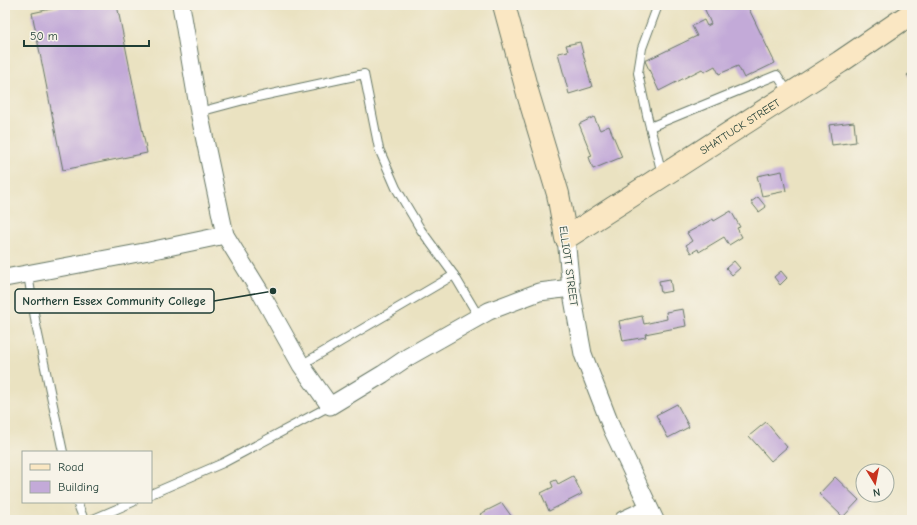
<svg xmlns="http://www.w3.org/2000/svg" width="917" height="525" viewBox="0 0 917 525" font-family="'Comic Neue',sans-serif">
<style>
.building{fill:#c3aad8}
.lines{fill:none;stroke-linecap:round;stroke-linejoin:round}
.lane-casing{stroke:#667765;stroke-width:10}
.street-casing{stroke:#667765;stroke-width:19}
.secondary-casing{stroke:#667765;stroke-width:24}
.lane{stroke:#fff;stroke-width:8}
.street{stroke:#fff;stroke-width:17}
.secondary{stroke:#fae7c3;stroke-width:22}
.labels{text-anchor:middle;stroke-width:3;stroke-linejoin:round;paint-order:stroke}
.street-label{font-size:11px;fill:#1f3d34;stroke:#f7f3e8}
.leader{fill:none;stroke:#1f3d34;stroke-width:1.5}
.callout-dot{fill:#1f3d34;stroke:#f7f3e8;stroke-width:1.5}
.callout{fill:#f7f3e8;stroke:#1f3d34;stroke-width:1.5}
.callout-label{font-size:12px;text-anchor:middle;font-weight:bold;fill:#1f3d34}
</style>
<rect width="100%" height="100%" fill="#f7f3e8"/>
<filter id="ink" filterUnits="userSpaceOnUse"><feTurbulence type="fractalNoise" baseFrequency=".025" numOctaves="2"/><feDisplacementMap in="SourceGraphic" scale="8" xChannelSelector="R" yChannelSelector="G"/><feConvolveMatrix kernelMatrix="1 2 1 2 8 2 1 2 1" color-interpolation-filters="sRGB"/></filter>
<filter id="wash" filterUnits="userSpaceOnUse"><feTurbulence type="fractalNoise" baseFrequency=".012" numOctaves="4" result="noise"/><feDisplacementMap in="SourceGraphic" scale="16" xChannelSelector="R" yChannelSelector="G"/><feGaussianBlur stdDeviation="0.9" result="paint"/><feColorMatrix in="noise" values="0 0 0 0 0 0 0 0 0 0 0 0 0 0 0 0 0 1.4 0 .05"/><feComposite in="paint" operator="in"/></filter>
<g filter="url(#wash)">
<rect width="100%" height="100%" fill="#eae2c1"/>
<g id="blocks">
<g class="building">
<polygon points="70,5 117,5 147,153 63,170 32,13"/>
<polygon points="703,5 747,5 775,63 744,78 738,66 719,74 715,66 704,72 702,69 659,91 645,61 697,36 692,26 704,20 707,26 711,24"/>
<polygon points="580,42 592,87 569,94 558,53 568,51 566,45"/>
<polygon points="912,71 912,81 907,75"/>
<polygon points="594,117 600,130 609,126 622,157 593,169 589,157 592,156 579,124"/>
<polygon points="854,122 856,142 832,145 829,125"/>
<polygon points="782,171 786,191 762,196 757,176"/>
<polygon points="758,197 766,207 759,212 751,202"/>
<polygon points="731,211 740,227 737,228 742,237 729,245 724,237 699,252 698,249 691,253 686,245 692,241 687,233 713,219 714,221"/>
<polygon points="734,261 740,268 732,275 726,268"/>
<polygon points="781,271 787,278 780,285 774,277"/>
<polygon points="670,279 672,291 661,293 659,281"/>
<polygon points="683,309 686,326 645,334 646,337 623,341 619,321 642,316 644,324 667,319 666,312"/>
<polygon points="677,404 689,427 668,438 656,415"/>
<polygon points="766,422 787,447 771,461 749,436"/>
<polygon points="573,476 582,494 549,511 541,493 553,487 551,482 556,480 558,484"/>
<polygon points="835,477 859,500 843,517 819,494"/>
<polygon points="502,503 514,520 484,520 480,514"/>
</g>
</g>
</g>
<g filter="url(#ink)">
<use href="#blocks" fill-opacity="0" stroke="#667765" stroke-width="1"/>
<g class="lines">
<g class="lane-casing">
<g id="lane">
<polyline points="658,5 642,48 638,73 647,115 662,174"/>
<polyline points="199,112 244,100 364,74 379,149 396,188 421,230 454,275 301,365"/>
<polyline points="650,127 777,75 789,93"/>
<polyline points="28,274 36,325 63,452"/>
<polyline points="454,275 479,317"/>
<polyline points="151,494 223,463 330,406"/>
<polyline points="77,502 84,520"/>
<polyline points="91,520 133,502"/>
</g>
</g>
<g class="street-casing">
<g id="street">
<polyline points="181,5 199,112 225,235"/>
<polyline points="566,238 571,288 583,354 612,429 655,520"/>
<polyline points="5,278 149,251 225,235 262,295 301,365 330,406 383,374 408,357 489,311 539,292 571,288"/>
<polyline points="623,520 649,508"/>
</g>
</g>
<g class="secondary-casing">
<g id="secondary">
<path id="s1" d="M504,5l24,89 30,100 8,44 274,-176 72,-49"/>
</g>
</g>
<use href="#lane" class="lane"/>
<use href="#street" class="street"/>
<use href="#secondary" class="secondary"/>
</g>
</g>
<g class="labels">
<g class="street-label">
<text dy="4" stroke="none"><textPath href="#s1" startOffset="448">SHATTUCK STREET</textPath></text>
<text transform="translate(569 266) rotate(82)" y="4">ELLIOTT STREET</text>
</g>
</g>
<path class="leader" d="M273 291L214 301"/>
<circle class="callout-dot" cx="273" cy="291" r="4"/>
<rect class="callout" x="15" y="289" width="199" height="24" rx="4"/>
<g class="callout-label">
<text x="114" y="305">Northern Essex Community College</text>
</g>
<rect width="917" height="525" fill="none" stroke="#f7f3e8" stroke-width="20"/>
<rect x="22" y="451" width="130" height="52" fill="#f7f3e8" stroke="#a1aaa0"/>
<rect x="30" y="464" width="20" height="6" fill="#fae7c3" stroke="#a1aaa0"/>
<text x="58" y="471" font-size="12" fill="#1f3d34">Road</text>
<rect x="30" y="481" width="20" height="12" fill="#c3aad8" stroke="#a1aaa0"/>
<text x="58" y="491" font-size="12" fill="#1f3d34">Building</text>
<g transform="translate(875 483) rotate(170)"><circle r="19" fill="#f7f3e8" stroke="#a1aaa0"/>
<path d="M0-3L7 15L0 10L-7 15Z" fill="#c8321e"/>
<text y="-6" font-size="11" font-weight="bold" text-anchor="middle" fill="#1f3d34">N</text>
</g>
<path d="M24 40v6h125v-6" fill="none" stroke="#1f3d34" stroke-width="2"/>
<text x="30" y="40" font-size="12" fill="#1f3d34" stroke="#f7f3e8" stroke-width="3" paint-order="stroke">50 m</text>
</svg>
